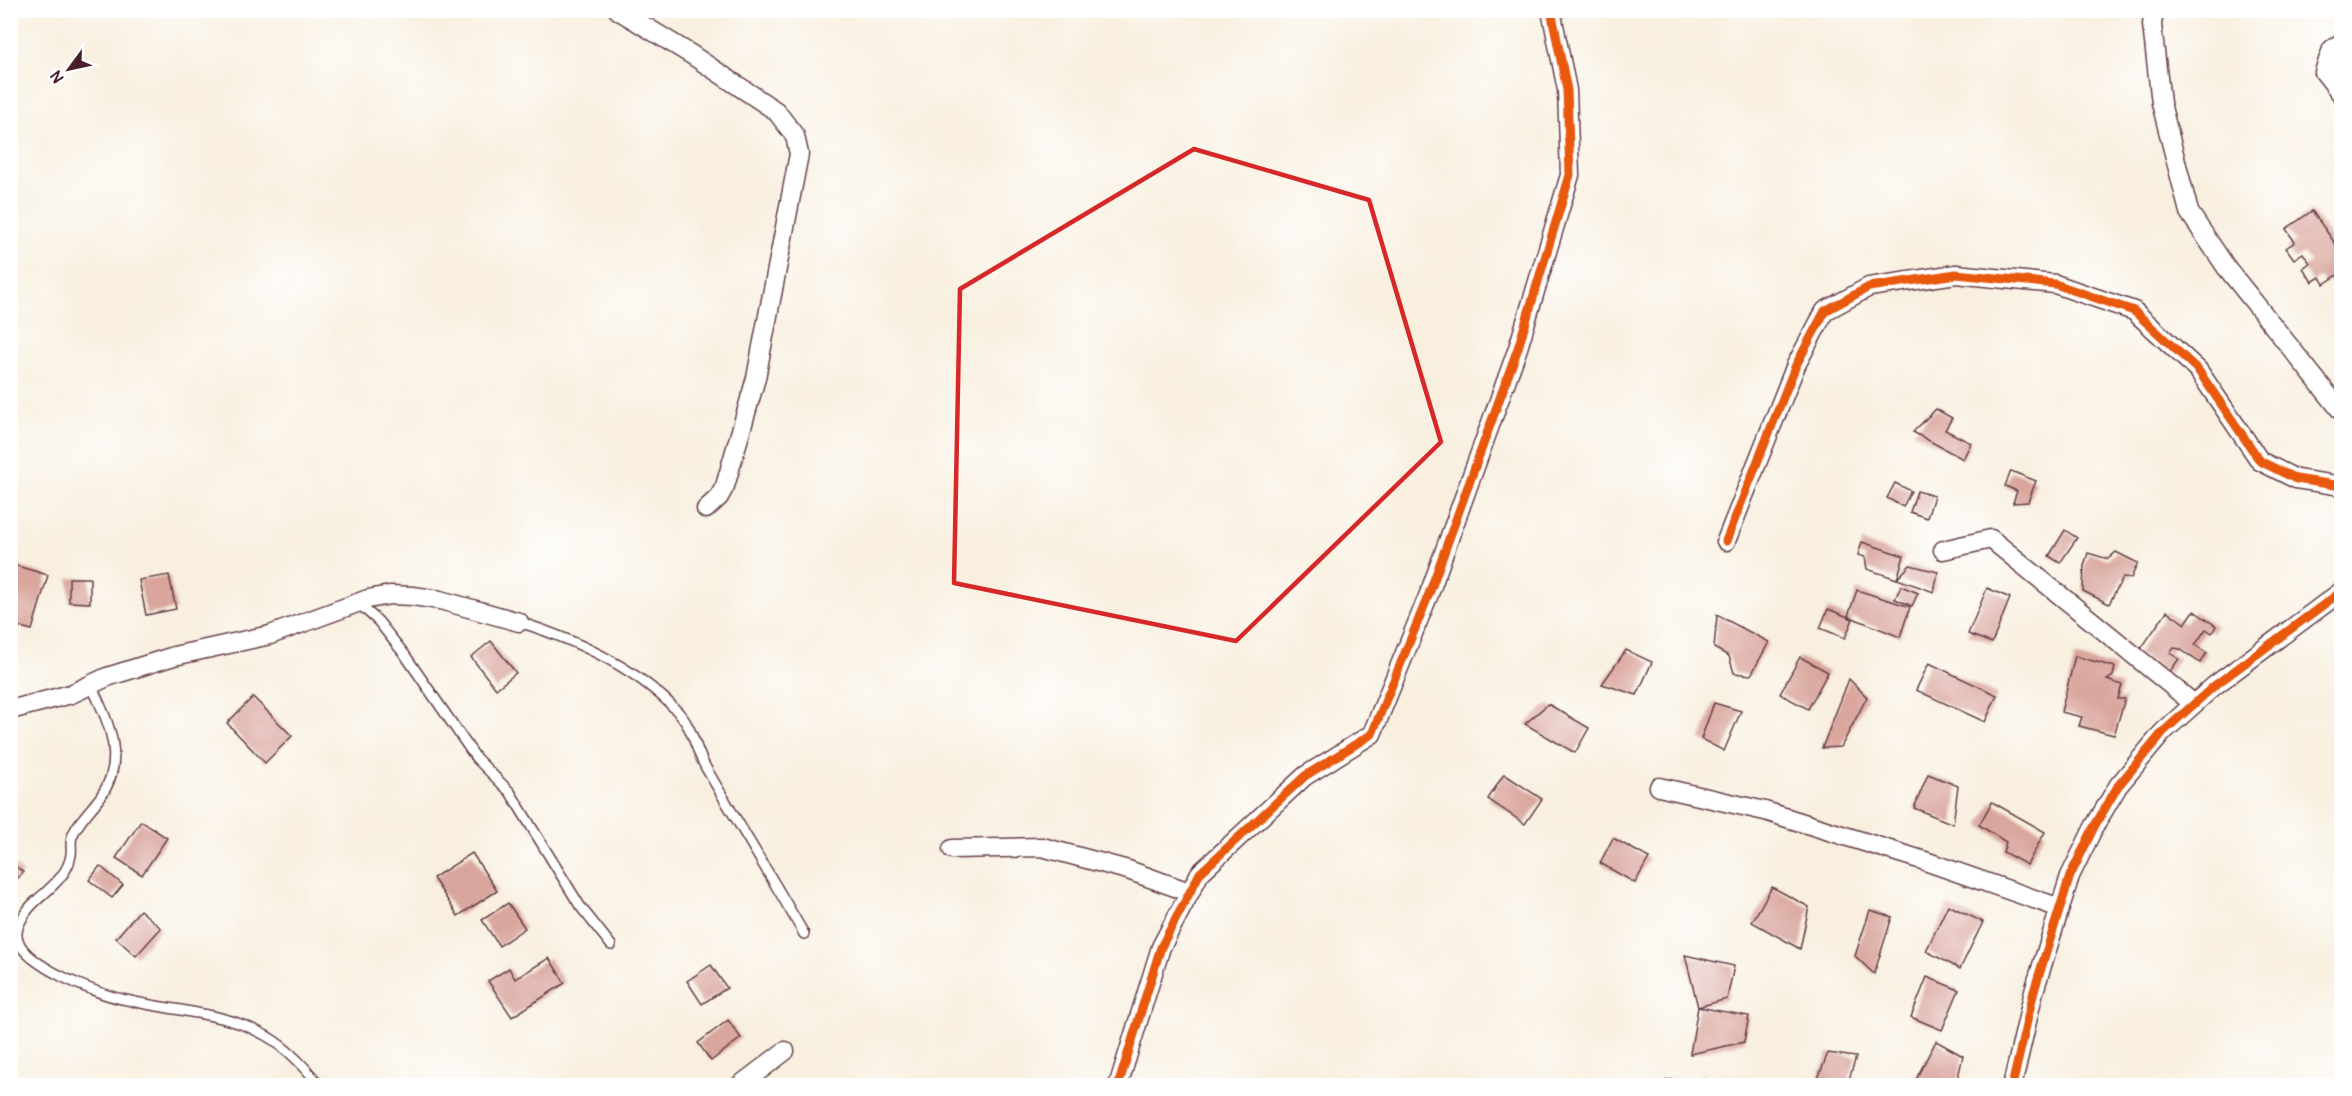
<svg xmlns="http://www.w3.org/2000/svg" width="2352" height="1096" viewBox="0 0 2352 1096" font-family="Pangolin,sans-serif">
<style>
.building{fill:#d9a59c}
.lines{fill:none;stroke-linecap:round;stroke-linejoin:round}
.service-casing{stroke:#643e46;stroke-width:12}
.minor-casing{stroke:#643e46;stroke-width:21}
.service{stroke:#fff;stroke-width:9}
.minor{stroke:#fff;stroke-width:18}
.cycleway-casing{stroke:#fff;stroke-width:13}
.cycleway{stroke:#e8590c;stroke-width:9}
.marked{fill:none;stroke:#d62828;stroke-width:4.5;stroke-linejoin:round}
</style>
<rect width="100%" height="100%" fill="#fff"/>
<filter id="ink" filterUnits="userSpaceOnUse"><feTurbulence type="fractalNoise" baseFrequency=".0167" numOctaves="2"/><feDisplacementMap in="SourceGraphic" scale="12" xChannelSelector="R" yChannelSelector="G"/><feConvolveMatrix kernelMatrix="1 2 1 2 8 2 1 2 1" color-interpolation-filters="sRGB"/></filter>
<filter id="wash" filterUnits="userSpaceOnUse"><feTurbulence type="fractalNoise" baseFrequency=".008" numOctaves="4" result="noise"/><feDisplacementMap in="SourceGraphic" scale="24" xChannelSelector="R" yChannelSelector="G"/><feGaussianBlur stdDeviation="1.35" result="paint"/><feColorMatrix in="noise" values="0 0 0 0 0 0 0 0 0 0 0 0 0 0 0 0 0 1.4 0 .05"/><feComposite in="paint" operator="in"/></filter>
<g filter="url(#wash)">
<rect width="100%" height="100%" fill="#f8efdf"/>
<g id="blocks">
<g class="building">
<polygon points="2312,211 2342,253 2342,272 2324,284 2320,277 2312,282 2303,268 2310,263 2303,253 2294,259 2286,248 2295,242 2286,229"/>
<polygon points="1936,409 1952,418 1945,430 1971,443 1963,459 1913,432"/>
<polygon points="2011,471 2036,481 2028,502 2013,503 2017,491 2005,486"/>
<polygon points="1895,483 1911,491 1903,507 1887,498"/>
<polygon points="1917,491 1934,496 1927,518 1910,512"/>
<polygon points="2065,530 2077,538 2060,563 2049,556"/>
<polygon points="1862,542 1904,556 1897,579 1867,569 1865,557 1858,555"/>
<polygon points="2116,552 2138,563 2131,578 2123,577 2109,604 2083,591 2084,566 2088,553 2108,559"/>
<polygon points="10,564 48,575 32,630 10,624"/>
<polygon points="1910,565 1938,572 1934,592 1897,579"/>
<polygon points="169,575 176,609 146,615 139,580"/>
<polygon points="69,578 90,578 90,603 69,602"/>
<polygon points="1901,586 1918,593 1912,606 1895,599"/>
<polygon points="1987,588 2010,598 1992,643 1968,634"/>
<polygon points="1857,590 1910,607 1900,637 1848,616"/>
<polygon points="1828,609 1853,619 1845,638 1820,628"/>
<polygon points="2167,611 2185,624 2194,611 2216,626 2212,633 2206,629 2195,645 2207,653 2200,663 2180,649 2174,648 2170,653 2179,659 2168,674 2138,653"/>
<polygon points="1717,615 1769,642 1751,675 1734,673 1729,656 1714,648"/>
<polygon points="491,641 516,673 496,689 471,657"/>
<polygon points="1626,650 1652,662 1637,695 1602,684"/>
<polygon points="2075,656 2115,667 2113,676 2107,680 2122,685 2118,699 2125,699 2114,735 2079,726 2082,717 2061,712"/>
<polygon points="1800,657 1828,672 1808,709 1780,694"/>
<polygon points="1929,663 1997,695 1985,722 1916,690"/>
<polygon points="1849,679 1867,697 1841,747 1822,748"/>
<polygon points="253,697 292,736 265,763 227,723"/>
<polygon points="1714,703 1741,711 1724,751 1701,739"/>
<polygon points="1548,704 1589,728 1575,753 1525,724"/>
<polygon points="1504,774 1542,799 1525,824 1488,799"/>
<polygon points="1928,774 1958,786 1953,824 1914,808"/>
<polygon points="1992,802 2045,832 2027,865 2003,852 2006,842 1979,825"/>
<polygon points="141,821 167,838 142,875 116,858"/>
<polygon points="1613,838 1649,858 1635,883 1600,863"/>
<polygon points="472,853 497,891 458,916 433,878"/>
<polygon points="10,862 23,872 10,887"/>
<polygon points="100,866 123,885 112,898 89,880"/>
<polygon points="1772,887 1809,907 1800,949 1752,922"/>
<polygon points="508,903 525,928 499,946 482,920"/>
<polygon points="1948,905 1983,922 1960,969 1926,951"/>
<polygon points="140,910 161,928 136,956 116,938"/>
<polygon points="1870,910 1892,917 1874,974 1855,956"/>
<polygon points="1685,955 1734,966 1727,999 1698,1007 1749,1016 1744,1042 1690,1054 1698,1007"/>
<polygon points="549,958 565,983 512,1017 488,981 509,968 515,979"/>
<polygon points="711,965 727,988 702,1004 687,981"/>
<polygon points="1927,977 1959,990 1942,1030 1911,1017"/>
<polygon points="728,1020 741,1038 711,1061 698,1043"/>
<polygon points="1936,1041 1963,1056 1956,1086 1938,1086 1915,1081"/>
<polygon points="1828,1053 1856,1057 1847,1086 1815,1086"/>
<polygon points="1705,1079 1706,1086 1667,1086 1666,1080"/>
</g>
</g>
</g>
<g filter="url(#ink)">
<use href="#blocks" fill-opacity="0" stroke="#643e46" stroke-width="1.5"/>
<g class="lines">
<g class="service-casing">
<g id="service">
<polyline points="358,603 378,621 405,655 476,758 510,792 580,906 611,945"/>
<path d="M519,622c57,18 117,45 158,89 16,16 18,38 29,57 32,55 66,110 98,166"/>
<path d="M91,685c17,36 36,74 10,111 -9,13 -24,26 -29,41 -2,5 0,12 -1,18 -3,20 -21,33 -35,46 -9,8 -23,27 -18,39 8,26 79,54 104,59 33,8 66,11 99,19 12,3 26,8 38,14 25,12 44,32 61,54"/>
</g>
</g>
<g class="minor-casing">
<g id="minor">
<polyline points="618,10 692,55 776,111 795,136 799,154 756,378 725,486 719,497 706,509"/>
<polyline points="2154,10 2152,25 2161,103 2189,212 2226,267 2342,412"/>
<polyline points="2342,42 2332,49 2324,72 2342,95"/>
<polyline points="1726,541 1796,365 1825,311 1869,287 1956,274 2055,284 2134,311 2198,370 2260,461 2296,479 2342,486"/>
<polyline points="1943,550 1991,539 2194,704"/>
<polyline points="10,710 71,694 107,677 174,656 270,635 368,599 390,595 413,596 440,600 519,622"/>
<polyline points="1659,787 1765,811 1925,861 2060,908"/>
<polyline points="952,849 1042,847 1128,870 1189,892"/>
<polyline points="739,1086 785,1051"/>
<polyline points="1118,1086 1161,947 1200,873 1305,776 1372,734 1429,594 1518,348 1570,175 1567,90 1551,10"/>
<polyline points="2012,1086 2034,991 2070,876 2094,827 2118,786 2163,732 2214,686 2342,591"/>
</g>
</g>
<use href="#service" class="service"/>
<use href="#minor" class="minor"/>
<g class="cycleway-casing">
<g id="cycleway">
<polyline points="1726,541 1796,365 1825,311 1869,287 1956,274 2055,284 2134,311 2198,370 2260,461 2296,479 2342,486"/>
<polyline points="1118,1086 1161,947 1200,873 1305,776 1372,734 1429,594 1518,348 1570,175 1567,90 1551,10"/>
<polyline points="2012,1086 2034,991 2070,876 2094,827 2118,786 2163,732 2214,686 2342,591"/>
</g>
</g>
<use href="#cycleway" class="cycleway"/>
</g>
</g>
<path class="marked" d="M1194,149l175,51 72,242 -205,199 -282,-58 6,-294z"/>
<rect width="2352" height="1096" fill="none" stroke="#fff" stroke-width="36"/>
<g transform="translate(69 69) rotate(237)" stroke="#ffffff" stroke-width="4.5" paint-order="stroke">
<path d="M0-4.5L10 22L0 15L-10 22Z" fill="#4a1f2b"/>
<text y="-9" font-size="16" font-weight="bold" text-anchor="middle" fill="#4a1f2b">N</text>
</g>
</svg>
